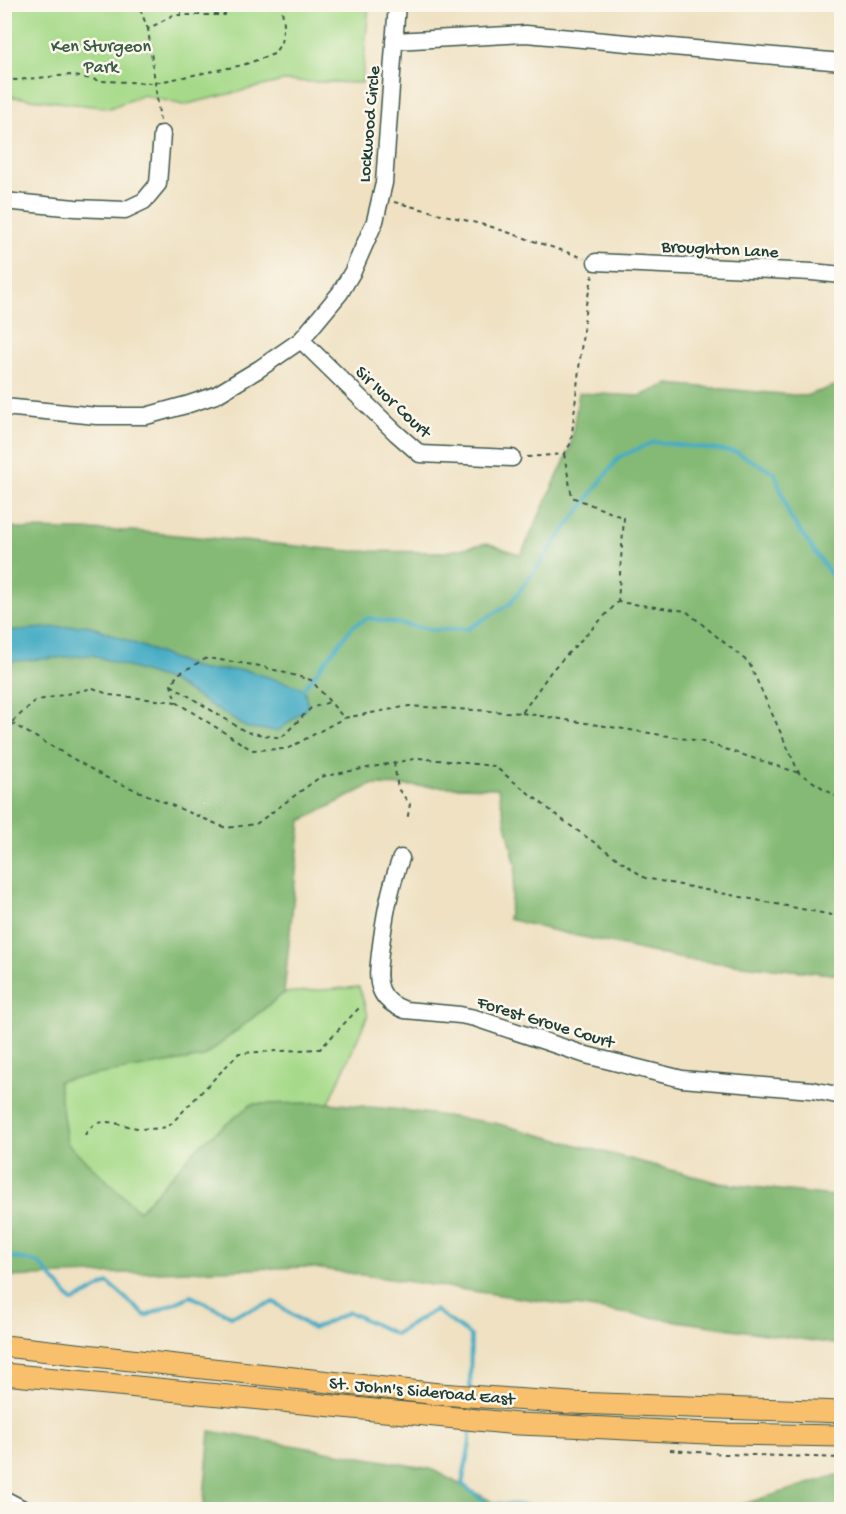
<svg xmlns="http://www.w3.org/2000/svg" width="846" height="1514" viewBox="0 0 846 1514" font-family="'Gochi Hand',sans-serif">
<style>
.green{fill:#a6da89;stroke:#628c5e;stroke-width:1.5}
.forest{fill:#84ba75;stroke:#527c54;stroke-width:1.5}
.water{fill:#44acc4;stroke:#32747c;stroke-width:1.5}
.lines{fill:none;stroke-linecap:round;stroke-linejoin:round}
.stream{stroke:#44acc4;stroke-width:4}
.minor-casing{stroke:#3e5649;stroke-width:19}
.major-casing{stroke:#3e5649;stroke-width:23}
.path{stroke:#3e5649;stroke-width:2;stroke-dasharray:4.5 4.5;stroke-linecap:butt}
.minor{stroke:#fff;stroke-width:16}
.major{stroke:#f8bf6c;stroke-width:21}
.labels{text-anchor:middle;stroke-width:5;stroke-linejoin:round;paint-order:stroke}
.park-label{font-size:18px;fill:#3a5c45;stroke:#fbf7ec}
.street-label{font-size:18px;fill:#1f3d34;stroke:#fbf7ec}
</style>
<rect width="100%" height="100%" fill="#fbf7ec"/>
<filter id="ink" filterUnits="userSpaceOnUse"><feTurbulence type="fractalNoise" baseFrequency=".0167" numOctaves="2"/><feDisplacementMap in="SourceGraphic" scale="12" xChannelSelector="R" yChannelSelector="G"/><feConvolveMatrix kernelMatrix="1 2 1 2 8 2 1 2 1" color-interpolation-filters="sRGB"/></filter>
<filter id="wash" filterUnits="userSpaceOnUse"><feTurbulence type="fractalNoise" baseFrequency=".008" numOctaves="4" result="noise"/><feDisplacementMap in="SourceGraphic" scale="24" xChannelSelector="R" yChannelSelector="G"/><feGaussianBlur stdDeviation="1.35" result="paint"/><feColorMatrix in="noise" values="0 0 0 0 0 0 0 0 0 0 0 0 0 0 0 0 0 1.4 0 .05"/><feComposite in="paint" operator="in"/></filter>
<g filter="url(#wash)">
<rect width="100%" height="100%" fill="#efe1c2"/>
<g class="green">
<polygon points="5,4 369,5 362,83 283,81 183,105 143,95 110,108 5,96"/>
<polygon points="359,987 368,1015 329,1103 252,1104 201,1144 139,1211 67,1143 57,1081 203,1057 284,993"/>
</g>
<g class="forest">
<polygon points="668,384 805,396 841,384 841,975 682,959 551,930 508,919 516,867 498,788 371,785 301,821 284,993 203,1057 58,1081 67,1143 139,1211 201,1144 252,1104 329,1103 401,1110 495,1123 720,1183 841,1197 841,1345 308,1267 5,1277 5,526 23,529 132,531 351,551 446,552 487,543 521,555 570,449 579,393 640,396"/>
<polygon points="210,1431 431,1469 506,1509 203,1509"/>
<polygon points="837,1475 841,1476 841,1509 680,1509 734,1507"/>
</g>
<polygon class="water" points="88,625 202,670 245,670 304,688 308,707 278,731 247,728 171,681 92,655 5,662 5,631"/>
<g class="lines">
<g class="stream">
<polyline points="304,688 353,626 368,618 434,630 468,629 510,604 619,457 654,442 736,452 775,473 790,517 842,590"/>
<polyline points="4,1255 39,1263 73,1302 108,1283 146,1316 191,1296 231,1316 274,1302 313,1329 349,1312 395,1334 435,1310 471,1336 470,1389"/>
<polyline points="470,1426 470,1443 462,1484 486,1503 598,1510"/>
</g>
</g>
</g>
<g filter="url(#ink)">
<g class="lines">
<g class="minor-casing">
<g id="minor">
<polyline points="394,41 526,34 842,62"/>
<polyline points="4,201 75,208 125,210 144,201 158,184 162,134"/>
<polyline points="596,262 812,272 842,275"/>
<polyline points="301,340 396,433 420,454 512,458"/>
<polyline points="4,407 97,416 146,416 186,405 216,395 259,369 301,340 340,293 353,271 375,221 384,183 397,4"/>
<path d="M401,858c-12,31 -17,62 -21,95 -1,12 -4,25 1,37 4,10 13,16 24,20l55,5 15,3 111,37 96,24 130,11 30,6"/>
<polyline points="4,1499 25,1510"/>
</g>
</g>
<g class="major-casing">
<g id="major">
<polyline points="4,1346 439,1394 572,1403 842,1412"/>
<polyline points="4,1374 518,1424 567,1426 726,1434 842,1436"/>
</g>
</g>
<g class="path">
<polyline points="140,9 148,29"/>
<polyline points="181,14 181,4"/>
<polyline points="4,79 16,80 69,75 102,81 154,83 243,65 274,54 281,43 284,23 281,4"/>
<polyline points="160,121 148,29 173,15 225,15 224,4"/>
<polyline points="394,202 492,227 584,258"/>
<polyline points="564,454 572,497 624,518 618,602"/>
<polyline points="527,457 564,454 571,443 586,304 593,275"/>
<polyline points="171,685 246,732 281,738 311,708 330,702"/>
<polyline points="176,702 252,750 287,749 344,718"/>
<polyline points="522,713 700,741 799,773"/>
<polyline points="11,723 105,777 226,828 256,824 320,777 419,758 494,766 568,824 645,878 842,917"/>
<polyline points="4,724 11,723 35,701 93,688 110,695 176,702 171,685 178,674 207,658 260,666 311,680 344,718 409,706 522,713 552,670 618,602 686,611 749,663 799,773 842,800"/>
<polyline points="394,763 398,789 410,804 407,821"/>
<path d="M85,1135c13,-23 34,-9 53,-7 10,2 21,0 30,-1l71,-74 81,-4 39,-41"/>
<polyline points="670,1450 725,1454 842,1458"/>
</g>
<use href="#minor" class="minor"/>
<use href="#major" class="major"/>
</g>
</g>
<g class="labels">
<g class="park-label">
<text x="101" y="51">Ken Sturgeon<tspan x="101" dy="21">Park</tspan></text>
</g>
<g class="street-label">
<text transform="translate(368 124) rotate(-85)" y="6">Lockwood Circle</text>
<text transform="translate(720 248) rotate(3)" y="6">Broughton Lane</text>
<text transform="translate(394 401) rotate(43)" y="6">Sir Ivor Court</text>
<text transform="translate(546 1021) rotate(17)" y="6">Forest Grove Court</text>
<text transform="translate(422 1390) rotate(5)" y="6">St. John's Sideroad East</text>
</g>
</g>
<rect width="846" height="1514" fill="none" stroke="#fbf7ec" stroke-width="24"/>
</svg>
